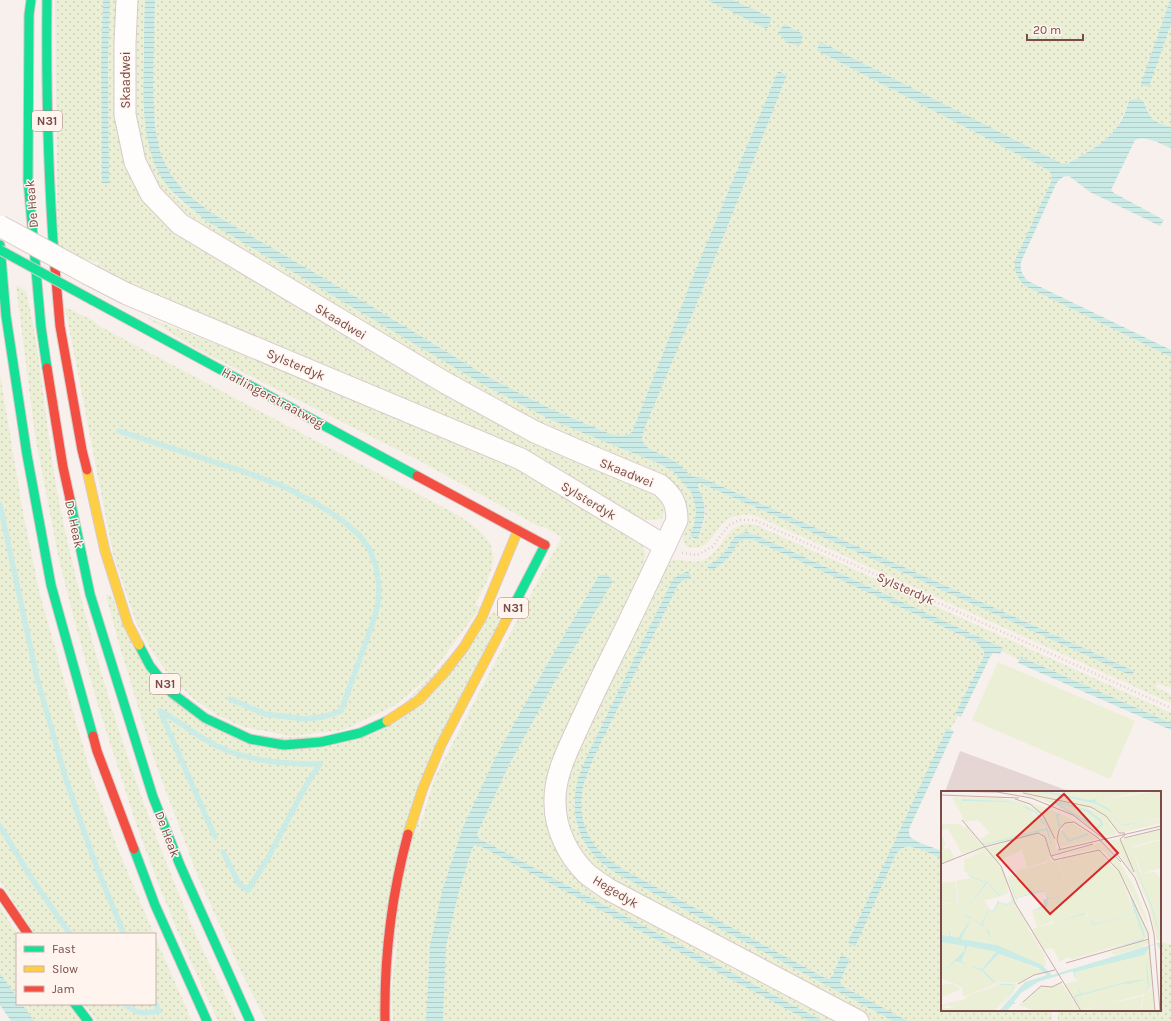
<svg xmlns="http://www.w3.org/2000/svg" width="1171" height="1021" viewBox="0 0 1171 1021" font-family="Karla,sans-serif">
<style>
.green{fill:url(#green-dots)}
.pitch{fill:#ebefd5}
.water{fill:url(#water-rules)}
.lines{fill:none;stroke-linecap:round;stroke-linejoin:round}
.stream{stroke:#cbece6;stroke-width:5.5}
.building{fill:#e5d6d3}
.street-casing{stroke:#d8cbc8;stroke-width:23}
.fast-casing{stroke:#dacbc8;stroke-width:11}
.slow-casing{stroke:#dacbc8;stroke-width:11}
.jam-casing{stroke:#dacbc8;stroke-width:11}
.path{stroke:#dccfcd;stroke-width:2.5;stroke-dasharray:1 3;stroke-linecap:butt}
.street{stroke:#fefdfc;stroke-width:21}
.fast{stroke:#16e098;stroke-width:9}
.slow{stroke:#ffcf43;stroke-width:9}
.jam{stroke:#f24e42;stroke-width:9}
.street-bridge-casing{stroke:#d8cbc8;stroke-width:23;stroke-linecap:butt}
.fast-bridge-casing{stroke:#dacbc8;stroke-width:11;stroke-linecap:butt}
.street-bridge{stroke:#fefdfc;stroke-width:21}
.fast-bridge{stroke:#16e098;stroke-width:9}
.labels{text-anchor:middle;stroke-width:3;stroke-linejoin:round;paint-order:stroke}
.shield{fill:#fff4ee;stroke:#a37e79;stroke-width:1}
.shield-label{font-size:12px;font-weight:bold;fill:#7b4c47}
.street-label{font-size:13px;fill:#7b4c47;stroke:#fff4ee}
.inset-river{fill:none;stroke:#cbece6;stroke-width:2}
.inset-road{fill:none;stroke:#c6aeaa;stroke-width:1}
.view{fill:#d62828;fill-opacity:0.15;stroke:#d62828;stroke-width:2}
.inset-edge{fill:none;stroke:#7b4c47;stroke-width:2}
</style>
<defs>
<pattern id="green-dots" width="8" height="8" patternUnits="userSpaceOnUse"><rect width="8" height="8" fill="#ebefd5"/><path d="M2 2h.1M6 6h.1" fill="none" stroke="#cdcfb8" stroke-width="1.8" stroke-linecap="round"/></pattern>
<pattern id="water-rules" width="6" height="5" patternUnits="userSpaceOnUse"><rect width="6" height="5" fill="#cbece6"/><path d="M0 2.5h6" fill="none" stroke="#b2ccc7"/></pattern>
</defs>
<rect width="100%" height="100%" fill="#f8f0ec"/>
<g class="green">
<path d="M55,0h48l-2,62 1,121h7l-1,-121 2,-62h9l-3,46 39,166 505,283c4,9 6,16 1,24l-7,1h-14l-542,-250v-8l-8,-1 -32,-11z"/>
<path d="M135,0h10l-1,87 2,42 7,29 10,22 15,19 27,21 148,86 196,113 56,23 53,21 16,9 17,20 4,12 1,8 -6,25 7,3c6,-11 10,-25 7,-37 -2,-6 -5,-12 -6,-18l2,-2 222,98 212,90 -210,-95 -219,-97 -10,-2 -5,-2 -8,-8 -9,-7 -25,-12 -4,-4 -2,-6 3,-11 55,-131 87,-221 -9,-4 -82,198 -64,163 -5,3 -8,1 -11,-3 -55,-23 -65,-33 -130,-79 -148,-86 -25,-20 -14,-17 -10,-20 -6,-27 -2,-41 2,-87h552l59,28 6,-10 -39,-18h437l-29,83 8,3 22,-62v103l-14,-5 -7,-5 -4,-13 -12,-5 -5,3 -12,25 -14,15 -36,22 -6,-1 -240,-121 -3,4v5l230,119c4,4 4,6 3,12l-36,78 4,20 6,6 146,71v331l-13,-5 -2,4 15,8v8l-417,-188c-21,-1 -28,2 -40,20 -4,5 -8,10 -14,12 -3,1 -8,1 -12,0 -12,-6 1,-31 -2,-41 -1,-5 -6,-11 -9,-16l-142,-65 -204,-120 -154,-97 -22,-26 -13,-28 -8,-39z"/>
<path d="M16,285l10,6c17,72 20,147 35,220 29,140 73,278 129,410 14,34 32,67 48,100h-20l-35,-77 -25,-61 -21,-57 -41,-127 -22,-80 -15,-59 -24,-125z"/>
<path d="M65,307l29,14 3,4 202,107 155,81c16,10 42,25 39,48 -2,15 -11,30 -18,43l5,4 -53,71 -33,27 -51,24 -53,6 -46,-9 -27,-12 -22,-15 -24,-22 -19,-27 -16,-29 -23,-68z"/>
<polygon points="146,317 224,347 530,472 642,545 645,551 645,568 555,757 556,845 842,1021 823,1021 478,838 477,834 509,765 558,676 599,575 545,668 495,758 463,827 442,891 430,945 426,1021 393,1021 391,993 405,876 435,777 541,575 562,537 542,526 540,527 420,461 195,348"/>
<polygon points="0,374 22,507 39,591 89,768 117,847 154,934 35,934 0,881"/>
<path d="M746,524l10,1 415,188v10l-150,-66 -2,3 -17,-9 1,-3 -247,-113 -9,-3 -15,8 -8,13 -8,7 -8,6 21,-10 8,-13 5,-4 5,-1 6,2 223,102c5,4 8,7 8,14l-29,58 3,2 -8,14 -3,-2 -92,218 41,-92c3,-3 5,-7 10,-7 9,-2 27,8 36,12v151h110v11h-144l-66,-35 -2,-5 10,-22 -9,-4 -8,20 -6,4 -197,-106c-7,-4 -16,-9 -23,-15 -23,-20 -30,-45 -23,-75 3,-9 7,-17 10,-26l84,-172 3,-3 -4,-6 -99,205 -4,22 3,23 10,21 17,18 23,14 266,142h-20l-260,-138 -21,-15 -22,-33 -7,-30 7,-40 99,-204c15,-5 24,7 40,-4 11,-7 15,-22 25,-29 3,-2 8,-3 12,-4z"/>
<polygon points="106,595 111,595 151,676 235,739 375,734 493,612 502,617 434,749 380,1021 266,1021 240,969 198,877 154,759 119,644"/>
<polygon points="474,845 478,845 809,1021 443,1021 446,947 458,895 471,852"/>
<polygon points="0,906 17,934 17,997 0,973"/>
<polygon points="155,937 192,1021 97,1021 84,1004 155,1004"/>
<polygon points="1160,941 1171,945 1171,1021 1058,1021 1058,1010 1160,1010"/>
<polygon points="22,1004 69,1004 81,1021 34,1021"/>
</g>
<polygon class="pitch" points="998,662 1135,721 1110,779 972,720"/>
<g class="water">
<polygon points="103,0 110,0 108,62 109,183 102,183 101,62"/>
<path d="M145,0h10l-2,87 2,41 6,27 10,20 14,17 25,20 148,86 130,79 65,33 55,23 11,3 8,-1 5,-3 64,-163 82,-198 9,4 -87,221 -55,131 -3,11 2,6 4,4 25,12 9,7 8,8 5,2 6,1 4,1 219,97 210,95 -2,5 -210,-95 -222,-98 -2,2c1,7 5,12 6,19 2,12 -2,25 -7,36l-7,-4 4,-13 2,-11 -1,-8 -4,-12 -17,-20 -16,-9 -53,-21 -56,-23 -65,-34 -279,-165c-15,-13 -31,-24 -42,-40 -22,-35 -20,-82 -19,-122 0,-19 0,-39 1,-58z"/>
<polygon points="707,0 733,0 772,18 767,29"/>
<polygon points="1170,0 1171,0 1171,24 1149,87 1141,85 1141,83"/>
<polygon points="784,24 803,34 802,40 800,46 785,42 784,38 778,33"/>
<path d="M821,42l240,121 6,1c18,-11 38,-20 50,-37 6,-7 9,-17 12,-26 18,-8 15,8 22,16 4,6 14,8 20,10v21c-11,-4 -25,-13 -36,-8l-24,50 3,3 50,27 -4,6 -70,-34 -21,-16c-7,0 -9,3 -13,8l-35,78c-1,8 1,13 7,19l143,69v7l-146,-71c-8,-8 -11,-14 -10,-26l36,-78c1,-6 1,-8 -3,-12l-230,-119v-5z"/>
<path d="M747,532l9,3 247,113 -3,6 -7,-1 -3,4 -29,60 -6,-3 29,-58v-5l-8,-9 -223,-102c-16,-4 -16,7 -24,17 -5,6 -12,10 -19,14l-3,-5c6,-4 11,-7 16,-12 10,-11 6,-18 24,-22z"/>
<path d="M688,571l3,6 -10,5 -3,3 -84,172c-3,9 -7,17 -10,26 -7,30 0,55 23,75 7,6 16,11 23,15l197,106 3,-1 3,-3 8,-20 9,4 -10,22 2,5 66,35h-15l-266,-142c-8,-4 -17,-9 -24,-15 -25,-21 -34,-52 -25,-84 2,-8 6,-17 10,-26l84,-173 5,-5z"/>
<polygon points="599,575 607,575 613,581 558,676 509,765 477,834 478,838 823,1021 809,1021 478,845 474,845 471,852 458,895 446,947 443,1021 426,1021 430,945 442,891 463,827 495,758 545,668"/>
<polygon points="1021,657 1171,723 1171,730 1018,663"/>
<path d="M947,728l7,3 -45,98v4l1,4 8,5 24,9v8c-9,-4 -27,-14 -36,-12 -5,1 -7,4 -10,7l-41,93 -7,-5z"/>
<polygon points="0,973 17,997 17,1004 22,1004 34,1021 11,1021 0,1005"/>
</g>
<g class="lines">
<g class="stream">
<polyline points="119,431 245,472 285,487 317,504 342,520 359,535 369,548 376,566 379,587 378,604 372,625 341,711 323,717 305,719 265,714 230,699"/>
<polyline points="0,505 37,678 67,783 97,868 124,934"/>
<polyline points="0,826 32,879 70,934"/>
<path d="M215,837l-55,-126c16,8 29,19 44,28 35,22 76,25 116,25"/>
<polyline points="223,852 239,884 248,890 268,858 305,787 320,764"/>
<path d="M124,1004c12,10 20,10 35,7l-4,-8"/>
</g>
</g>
<polygon class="building" points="960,751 1066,790 1065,792 945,792"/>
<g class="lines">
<g class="street-casing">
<g id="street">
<path d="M127,0l-2,43v72l10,47 16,32 29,30 264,158 91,50 46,20 79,33c12,10 17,18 17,35 -21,45 -42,90 -64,134 -12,24 -23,47 -34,71 -11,25 -25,50 -24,78 0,26 13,52 31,70 7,6 15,11 22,16l250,132"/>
<polyline points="90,275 127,294 521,459 665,546"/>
</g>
</g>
<g class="fast-casing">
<g id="fast">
<polyline points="31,0 29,15 28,180 41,327 47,368"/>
<path d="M47,0c-1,89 1,178 8,268"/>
<polyline points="0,245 6,316 27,455 51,585 93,736"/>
<polyline points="92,300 417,476"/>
<polyline points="70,499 90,594 153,797 180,865 250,1021"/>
<polyline points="511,611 545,545"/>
<polyline points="139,645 150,666 172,693 205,718 250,739 284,745 321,742 360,733 387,721"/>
<polyline points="134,849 155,905 207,1021"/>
<polyline points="75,1004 88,1021"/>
</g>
</g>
<g class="slow-casing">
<g id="slow">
<polyline points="87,470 105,551 128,624 139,645"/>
<polyline points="387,721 419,700 443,674 464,647 482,617 518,530"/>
<polyline points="408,834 423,788 441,745 511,611"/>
</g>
</g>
<g class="jam-casing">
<g id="jam">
<polyline points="55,268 60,326 82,450 87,470"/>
<polyline points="47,368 63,467 70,499"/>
<polyline points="417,476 545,545"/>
<polyline points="93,736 97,751 134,849"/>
<polyline points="0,893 28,934"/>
<path d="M385,1021c-1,-65 6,-124 23,-187"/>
</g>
</g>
<polyline class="path" points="682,553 697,555 712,547 729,525 740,520 755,520 1171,708"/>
<use href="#street" class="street"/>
<use href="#fast" class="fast"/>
<use href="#slow" class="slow"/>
<use href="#jam" class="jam"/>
<g class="street-bridge-casing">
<polyline id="street-bridge" points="0,226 90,275"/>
</g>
<g class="fast-bridge-casing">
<polyline id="fast-bridge" points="0,250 92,300"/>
</g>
<use href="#street-bridge" class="street-bridge"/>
<use href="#fast-bridge" class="fast-bridge"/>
</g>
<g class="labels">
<g class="shield">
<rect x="32" y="111" width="30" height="20" rx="3"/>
<rect x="498" y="598" width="30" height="20" rx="3"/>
<rect x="150" y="674" width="30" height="20" rx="3"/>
</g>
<g class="shield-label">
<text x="47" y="125">N31</text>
<text x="513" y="612">N31</text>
<text x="165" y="688">N31</text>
</g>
<g class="street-label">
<text transform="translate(125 80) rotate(-90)" y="5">Skaadwei</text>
<text transform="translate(31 204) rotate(-95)" y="5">De Heak</text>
<text transform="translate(341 321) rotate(31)" y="5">Skaadwei</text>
<text transform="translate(296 364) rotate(23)" y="5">Sylsterdyk</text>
<text transform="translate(273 397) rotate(28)" y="5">Harlingerstraatweg</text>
<text transform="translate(627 472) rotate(22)" y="5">Skaadwei</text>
<text transform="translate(589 500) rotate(31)" y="5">Sylsterdyk</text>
<text transform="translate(75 524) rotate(78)" y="5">De Heak</text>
<text transform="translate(906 588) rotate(24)" y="5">Sylsterdyk</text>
<text transform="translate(168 834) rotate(69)" y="5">De Heak</text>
<text transform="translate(616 891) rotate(31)" y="5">Hegedyk</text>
</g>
</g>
<g transform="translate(941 791)">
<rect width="220" height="220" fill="#f8f0ec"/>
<path d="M68,0h30l56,12 16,9 11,14 39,-7v4l-40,10 -22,-22 -65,-17zM122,0h36v5l1,-5h46l-48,9 63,-9v27l-39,7 -9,-12 -17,-11 1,-3 -8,1 -26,-5zM68,1l61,10 33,12 14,20 -12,3 -47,-31 -15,-6zM11,6l48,1 21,4 19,10 13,22 4,17 35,-9 -40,13 -7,-18 -5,-4 -55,13 -5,-7 10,-6 -12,-13 -13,2zM21,8l43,2 22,6 9,5 7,9 5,8 5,22 -11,-29 -15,-14 -22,-6 -43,-1 -3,7zM82,9l37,13 20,11 -12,-2 -12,16 -16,-26zM131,32l26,16 -37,8 -4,-9 4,-11zM0,33h19l3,4 3,-2 17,21 -21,7 -14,-26 -7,3zM220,39v9l-28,7 -1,2 8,24 3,4 -11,-28 29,-8v28l-17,5 11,-1 6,7v61l-4,1 -8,-35 -28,-66zM0,43l5,10 -3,2 2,4 4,-2 6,10 -14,6 6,-3h-6zM95,43l9,5 5,16 -2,3 -1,3 -25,9 25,-7 2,-6 5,3 29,-7 18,-1 18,20 4,7 -3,2 3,-1h1l20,42 4,15 -8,5 -29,7 28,-8 6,-3 -4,-16 -10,-20 -2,-9 -6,-12 11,32 -40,11 -8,-11 -31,9 30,-8 8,11 42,-12 9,25 -71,21 -5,-2 -8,5 -7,-14 -9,1 3,6 -27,-44 12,18 22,-6 -7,-15 5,14 -15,5 -5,-16 15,-4 1,-8 20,-6 -20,5 -5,-8 -28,8 1,4 -9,-25 14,-6 -11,2 17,-6 -5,-17 -24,11 -12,-13zM153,60h5l3,2 10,12 7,9 -20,-22 -35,6 -5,3 9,29 -10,-29 -6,1 -3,-4 5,3 16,-5zM168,49h11l17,40zM160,51l19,21 14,23 12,31 5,23 -5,-18 -21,-42 -20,-28 -10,-3 -43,9zM44,57l18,22 4,13 1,10 -9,2 -10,-12 -19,-7 -6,-6v-10l19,-9 11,10 -11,-11 -21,9zM30,87l15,5 -22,29 25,-29 11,14 -16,3 6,10 -4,4 -4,10 -9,-4 13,8 7,13 -4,-10 -6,-6 1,-5 5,-9h6l4,-9 7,3 6,-3 2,3 -5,-11 36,60v1l-15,-26 -8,-11 22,37 2,10 -2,2 -51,-23 -38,-6 -5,-6 -1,4 -8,-1v-4h7l-7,-1v-25l15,-3 -15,2v-21l14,-2 2,20 3,10 11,7 -11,19 12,-19 -11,-6 -5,-31zM206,149l2,3 -6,3 2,1 -31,8 -3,-3zM0,151l23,4 1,4 -24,22zM27,155l28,6 -14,17 -14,-4 14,6 11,9 -10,-9 16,-17 47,18 -17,5 -12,6 -18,-1 -36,15 -1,-10 -21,-9v-5l15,-12 10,4 -5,-4zM209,155l2,40 -5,7 -65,18 -17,-27 12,-3 -2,-9 69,-17zM58,192l18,1 -4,9 -16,18 16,-20 1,-3 -2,-4h-14l-31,13 32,-12h13l1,5 -19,21h-53v-3h10l14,-9 -14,8 -2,-2 -8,3v-3l25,-6 1,-3zM120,192l19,28h-3l-10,-16 9,16h-40l-17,-6 22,-19 7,1zM211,197l2,23h-13l3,-15zM202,205l-3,15h-57l3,-2z" fill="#ebefd5" fill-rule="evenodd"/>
<path d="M4,193h8l8,5 -19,8 -1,-11z" fill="#ebefd5"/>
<path d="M98,0l23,3 1,-3v4l26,5 8,-1 -1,3 13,7 13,16 39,-6 -39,7 -11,-14 -14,-8zM21,8l43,2 22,6 9,5 7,9 5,8 5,22 -7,-21 -62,15 -3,-4 4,3 61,-16 -11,-15 -13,-7 -17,-4 -43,-1 -3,9zM188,48v11l23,56 5,18 3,14 -9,-32 -22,-56zM24,79l5,6 19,7 10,12 9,-2 -9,3 -11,-13 -24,29 22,-29 -16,-6zM74,83l-6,3 6,21 28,-8 2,1 3,7 20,-4 -20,5 -1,8 -15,4 12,-6 -1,-5 -4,1 8,-2 -2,-8 -28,7v3l-8,-24zM14,90l6,31 11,6 -11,21 36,6 45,20 10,10 109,-33v10l-4,-8 -7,2 -6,9 -69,17 1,9 -3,-10 -35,11 -17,11 -7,9 2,2h-3l-6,7h-8l26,-29 22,-7 -9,-7 -39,-14 -16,16 12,12h-2l-11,-11 -14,-6 14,4 14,-17 -28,-6 -7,15 6,4 -11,-4 -15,12 24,-23 -1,-4 -23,-4v-7l8,1 1,-5 1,5 7,2 13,-19 -11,-8zM68,103l6,11 -3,-3 -6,3 -7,-3 -4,9h-6l-5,9 -1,5 6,6 3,11 -6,-14 -13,-8 9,4 1,-4 5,-9 6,-1 4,-9 8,3 6,-3zM189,103l13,35 2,8 -2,3 -32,9 33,-11 -9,-25 -42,12 -7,-11 -31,8 30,-9 9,11 40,-11zM205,166l3,28 -5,10 4,-10 -1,-6 -19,5 -3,-1 -50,14 8,13 -10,-14 7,-2 -3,-12 4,12 44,-12 22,-3zM60,193h11l2,4 -18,23 17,-21 -1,-5h-13l-32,13z" fill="#cbece6"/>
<path class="inset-river" d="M116,11l31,9 13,10 1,4 -5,3 -41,-25zM119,24h-3l2,11 2,-2M121,40l7,10 19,-7"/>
<path class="inset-road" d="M0,0l56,1 34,6 42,17 35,27 27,36 14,35 5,21 6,77M82,2l68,14 15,9 13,17h6M0,4l78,3M74,8l15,5 13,11 12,24M21,29l39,46 14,37 66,108M184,44l-5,4 14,33M183,47l37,-9M119,58l-3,-9 2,-10 6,-7 9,-1 23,15 24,25M117,59l103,-24M110,65l3,4 45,-10 20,21 29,62 7,78M110,65l42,-12M0,73l43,-17 54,-14 7,4 6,19M125,172l83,-24M77,193l16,-9 21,-5M82,211l18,-16 11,1 10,-5"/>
<path class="view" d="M123,3l54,59 -68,61 -53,-59z"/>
<rect width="220" height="220" class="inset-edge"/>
</g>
<rect x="16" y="933" width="140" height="72" fill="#fff4ee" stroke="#cab1ab"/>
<rect x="24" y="946" width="20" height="6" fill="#16e098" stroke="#cab1ab"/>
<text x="52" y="953" font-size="12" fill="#7b4c47">Fast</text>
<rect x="24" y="966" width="20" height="6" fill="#ffcf43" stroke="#cab1ab"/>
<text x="52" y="973" font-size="12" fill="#7b4c47">Slow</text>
<rect x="24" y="986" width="20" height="6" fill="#f24e42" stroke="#cab1ab"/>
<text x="52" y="993" font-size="12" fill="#7b4c47">Jam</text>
<path d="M1027 34v6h56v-6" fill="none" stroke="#7b4c47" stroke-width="2"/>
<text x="1033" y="34" font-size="12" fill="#7b4c47" stroke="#fff4ee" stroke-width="3" paint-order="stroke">20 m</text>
</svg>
